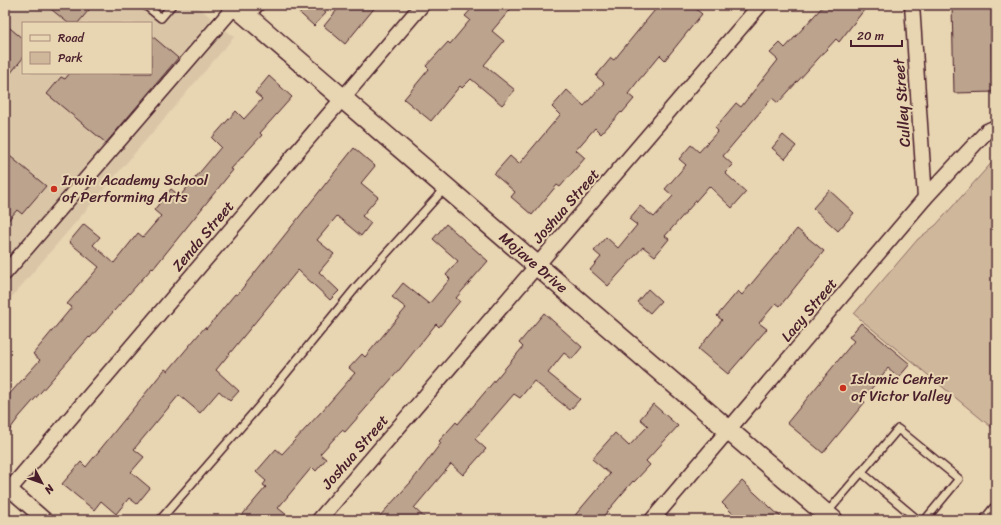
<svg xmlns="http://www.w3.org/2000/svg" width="1001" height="525" viewBox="0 0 1001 525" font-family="Sriracha,sans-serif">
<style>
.built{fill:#dac6a7;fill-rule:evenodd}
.green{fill:#cfb79c;stroke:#8c6b64}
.building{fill:#bba38d;stroke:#4a1f2b}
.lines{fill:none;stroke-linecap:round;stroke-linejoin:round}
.lane-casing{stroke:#4a1f2b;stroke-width:10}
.street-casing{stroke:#4a1f2b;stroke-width:17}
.secondary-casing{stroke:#4a1f2b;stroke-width:22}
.lane{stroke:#e8d5b2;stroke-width:7}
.street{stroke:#e8d5b2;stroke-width:14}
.secondary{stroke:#e8d5b2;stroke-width:19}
.poi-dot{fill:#c8321e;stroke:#e8d5b2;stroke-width:1.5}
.labels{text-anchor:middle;stroke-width:4;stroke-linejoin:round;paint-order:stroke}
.street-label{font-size:15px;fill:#4a1f2b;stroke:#e8d5b2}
.poi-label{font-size:15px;fill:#4a1f2b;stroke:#e8d5b2;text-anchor:start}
</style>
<rect width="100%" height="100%" fill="#e8d5b2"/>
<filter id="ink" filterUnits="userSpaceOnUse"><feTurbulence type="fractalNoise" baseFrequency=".025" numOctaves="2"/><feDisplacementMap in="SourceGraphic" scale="8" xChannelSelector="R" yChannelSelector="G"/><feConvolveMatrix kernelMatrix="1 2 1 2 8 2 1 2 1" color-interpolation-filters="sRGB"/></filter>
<g filter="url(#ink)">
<path class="built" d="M5,5h191l38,32 -229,268zM23,23h128v50h-128z"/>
<polygon class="green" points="996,158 996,431 854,314 918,239 936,225"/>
<g class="building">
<polygon points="46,5 93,5 78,23 68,23"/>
<polygon points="291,5 317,5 326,13 314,26"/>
<polygon points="341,5 377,5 345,44 324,26"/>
<polygon points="475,5 514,5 492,31 504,41 484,65 515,90 502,105 471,79 462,88 460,86 431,121 404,99 429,69 426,66 448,42 450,44 470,20 465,16"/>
<polygon points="659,5 691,5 702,14 665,60 660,55 638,81 628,94 634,99 622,113 621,112 601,134 595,128 576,150 585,158 560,187 557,185 532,215 511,197 515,192 494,174 510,156 519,164 560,115 552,107 567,90 584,106 604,83 596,76 611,58 614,60"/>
<polygon points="824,5 868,5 839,42 836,39 778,103 772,98 766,105 723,156 733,165 725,173 746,192 732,208 709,186 665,236 669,239 655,256 643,247 608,286 590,270 601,257 594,251 606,237 618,248 637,225 629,219 640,206 654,217 673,196 665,189 686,165 679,159 691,145 699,152 718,131 715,128 736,103 741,107 778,60 770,53 780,43 785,48"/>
<polygon points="952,5 994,5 994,27 991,27 992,73 996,73 996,92 954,93"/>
<polygon points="5,24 23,39 23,58 5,80"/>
<polygon points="151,35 178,58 106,143 47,94 61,77 65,79 70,73 151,73"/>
<polygon points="269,76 292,97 260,133 262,135 231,169 233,170 153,269 152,268 90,338 89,337 19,417 5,436 5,399 40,360 33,354 72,307 67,304 99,267 69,242 84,224 100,237 93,245 114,263 138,233 143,237 161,216 154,210 171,189 180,196 221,147 212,138 236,111 244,119 262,99 255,93"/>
<polygon points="783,135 796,146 785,159 772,148"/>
<polygon points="354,148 375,166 361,183 378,197 362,216 371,223 361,236 337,216 317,240 334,254 319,272 339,291 330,300 298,270 216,370 239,391 230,401 219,391 200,413 179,395 134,449 144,457 131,472 150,488 137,504 129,498 116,514 101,501 94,510 62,484 81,462 86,467 165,369 168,371 205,327 206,329 235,294 237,295"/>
<polygon points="5,152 46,186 22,214 17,210 5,224"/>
<polygon points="829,190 854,213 838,231 813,208"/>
<polygon points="446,224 488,261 456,298 460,301 439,327 436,324 400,369 345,432 342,430 320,454 326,459 316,471 312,467 278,508 293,520 238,520 266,487 263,485 266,481 256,472 276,449 282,454 322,411 355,373 349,368 362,354 365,357 406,308 392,297 403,283 429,304 450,279 446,275 458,261 433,239"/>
<polygon points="797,229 824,251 780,306 776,303 759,323 767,329 728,374 698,349 722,320 717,316 738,291 742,295"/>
<polygon points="648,289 661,301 650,313 637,302"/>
<polygon points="544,313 582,347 572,359 564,353 548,373 580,399 570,410 534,381 520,398 514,394 475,439 486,449 463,475 451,464 414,508 427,520 376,520 411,482 441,443 439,441 456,422 458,424 523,347 519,343"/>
<polygon points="861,323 910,364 899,377 888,368 862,400 865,402 823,453 787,423 854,341 849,337"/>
<polygon points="653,404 678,426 646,461 650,465 634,482 633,481 600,520 571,520 610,474 592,459 615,433 629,446 648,426 640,419"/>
<polygon points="742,481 784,520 739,520 722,503"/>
</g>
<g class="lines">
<g class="lane-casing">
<g id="lane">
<polyline points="145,5 161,18 172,5"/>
<polyline points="250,17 261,5"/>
<polyline points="861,472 918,520"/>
<polyline points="826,514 898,429 959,479 925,520"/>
<polyline points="160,520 261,404 358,285 445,188"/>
</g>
</g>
<g class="street-casing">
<g id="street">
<polyline points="912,5 925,198"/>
<polyline points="5,273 235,6"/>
<polyline points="5,485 45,520"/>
<polyline points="10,489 422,5"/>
<polyline points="319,520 760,5"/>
<polyline points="652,520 925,198 987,131 996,127"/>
<polyline points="988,520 996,510"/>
</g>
</g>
<g class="secondary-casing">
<g id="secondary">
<path id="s1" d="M234,5l599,515"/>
</g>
</g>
<use href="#lane" class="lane"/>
<use href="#street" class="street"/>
<use href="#secondary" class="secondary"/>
</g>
</g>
<g class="poi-dot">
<circle cx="54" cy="189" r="4"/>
<circle cx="843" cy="388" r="4"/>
</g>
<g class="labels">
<g class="street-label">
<text transform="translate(902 103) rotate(-94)" y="5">Culley Street</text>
<text transform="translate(566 206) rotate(-49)" y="5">Joshua Street</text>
<text transform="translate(203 236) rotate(-50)" y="5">Zenda Street</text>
<text dy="5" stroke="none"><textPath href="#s1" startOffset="395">Mojave Drive</textPath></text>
<text transform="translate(809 310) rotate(-50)" y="5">Lacy Street</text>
<text transform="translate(355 452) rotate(-49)" y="5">Joshua Street</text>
</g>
<g class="poi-label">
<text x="62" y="185">Irwin Academy School<tspan x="62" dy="17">of Performing Arts</tspan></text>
<text x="851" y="384">Islamic Center<tspan x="851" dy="17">of Victor Valley</tspan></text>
</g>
</g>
<rect width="1001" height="525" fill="none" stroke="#e8d5b2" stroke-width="20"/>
<rect x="10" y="10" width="981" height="505" fill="none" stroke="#4a1f2b" stroke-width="1.5" filter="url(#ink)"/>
<rect x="22" y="22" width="130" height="52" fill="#e8d5b2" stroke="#a98c7c"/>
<rect x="30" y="35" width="20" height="6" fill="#e8d5b2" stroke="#a98c7c"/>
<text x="58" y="42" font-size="12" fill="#4a1f2b">Road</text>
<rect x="30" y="52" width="20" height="12" fill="#cfb79c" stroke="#a98c7c"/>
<text x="58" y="62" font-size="12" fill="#4a1f2b">Park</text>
<g transform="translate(42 483) rotate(131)" stroke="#e8d5b2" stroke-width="3" paint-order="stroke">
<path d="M0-3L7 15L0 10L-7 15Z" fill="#4a1f2b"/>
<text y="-6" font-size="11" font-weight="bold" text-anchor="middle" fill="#4a1f2b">N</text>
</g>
<path d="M851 40v6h51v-6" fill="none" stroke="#4a1f2b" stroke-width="2"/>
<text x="857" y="40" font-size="12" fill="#4a1f2b" stroke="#e8d5b2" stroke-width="3" paint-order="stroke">20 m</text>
</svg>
